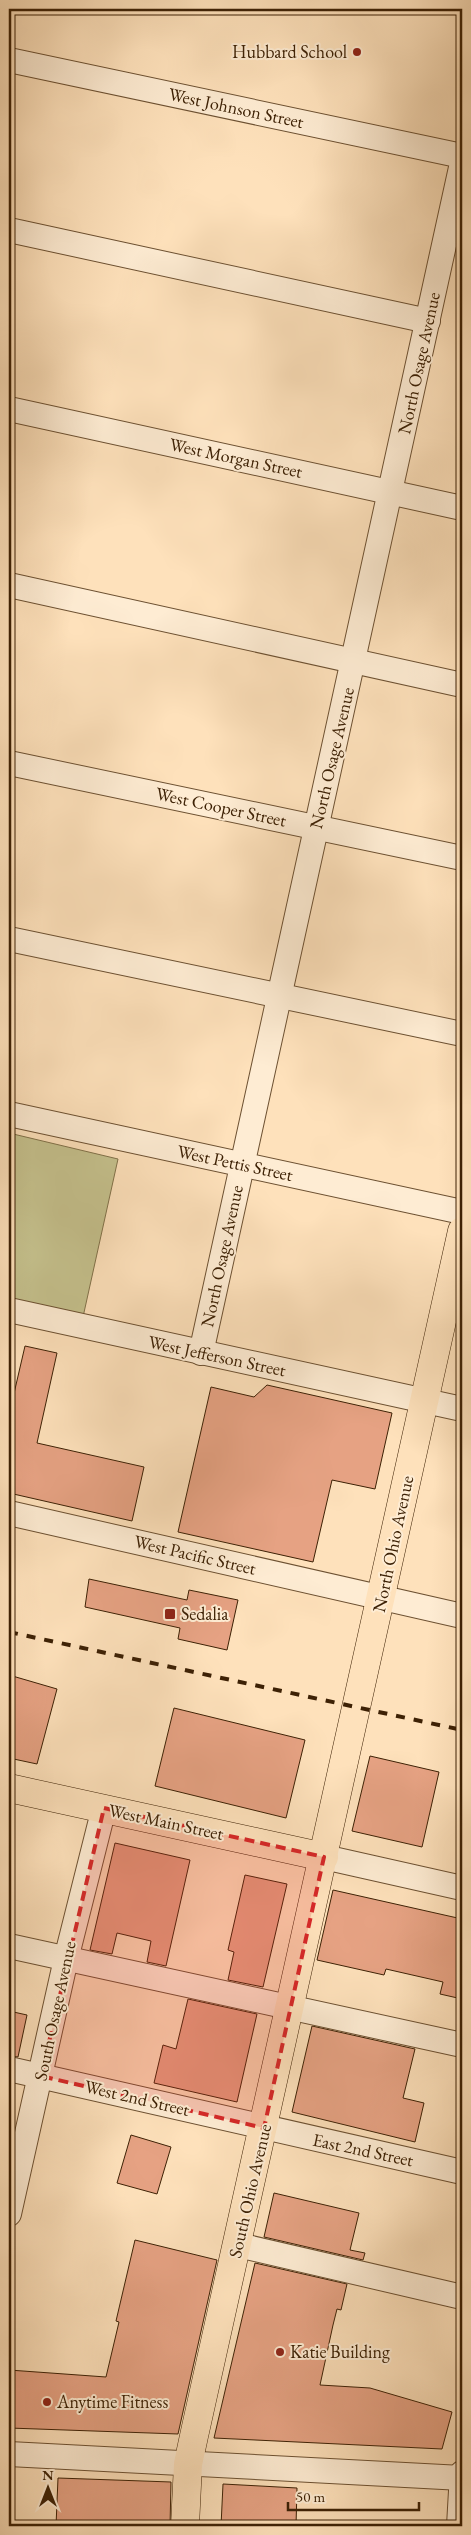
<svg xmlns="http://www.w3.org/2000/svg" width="471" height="2535" viewBox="0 0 471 2535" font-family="'EB Garamond',serif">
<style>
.green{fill:#c5c18d;stroke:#817149}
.building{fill:#e6a283;stroke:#3d2105}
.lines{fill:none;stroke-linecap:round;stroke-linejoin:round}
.minor-casing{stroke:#6d5132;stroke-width:26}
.major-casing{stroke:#3d2105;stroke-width:29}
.minor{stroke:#feecd3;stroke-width:24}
.major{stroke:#fee1bb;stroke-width:28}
.rail{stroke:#3d2105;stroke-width:4;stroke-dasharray:9 9;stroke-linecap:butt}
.marked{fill:#d62828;fill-opacity:0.2;stroke:#d62828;stroke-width:4;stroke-dasharray:10 6;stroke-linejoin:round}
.poi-dot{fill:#8f2418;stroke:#feecd3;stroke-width:2}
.labels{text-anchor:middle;stroke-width:4;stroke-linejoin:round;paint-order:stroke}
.poi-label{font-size:18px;fill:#3d2105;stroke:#feecd3;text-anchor:start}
.street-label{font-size:18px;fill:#3d2105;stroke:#feecd3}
</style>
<rect width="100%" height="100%" fill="#fee1bb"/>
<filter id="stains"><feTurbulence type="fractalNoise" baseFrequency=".004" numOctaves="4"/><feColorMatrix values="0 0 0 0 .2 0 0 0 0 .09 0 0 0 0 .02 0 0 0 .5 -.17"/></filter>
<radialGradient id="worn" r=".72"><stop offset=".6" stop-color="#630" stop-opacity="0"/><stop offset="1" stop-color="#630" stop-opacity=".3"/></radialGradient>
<polygon class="green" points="9,1133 118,1159 83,1317 9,1300"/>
<g class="building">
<polygon points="25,1346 57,1353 37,1443 144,1467 132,1521 9,1493 9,1415"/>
<polygon points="267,1385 392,1413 375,1489 332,1480 313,1562 178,1532 211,1387 254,1397"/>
<polygon points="89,1579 187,1600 189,1590 238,1600 227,1650 178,1639 180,1628 85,1607"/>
<polygon points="9,1675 57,1689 37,1764 9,1758"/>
<polygon points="174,1708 305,1740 286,1818 155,1786"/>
<polygon points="370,1756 439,1772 422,1847 352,1831"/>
<polygon points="115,1843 190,1860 166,1966 147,1962 151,1941 117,1933 112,1954 90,1950"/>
<polygon points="245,1875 287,1884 263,1987 228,1980 234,1952 228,1950"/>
<polygon points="333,1890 462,1919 462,1999 440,1994 443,1982 386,1969 384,1975 317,1960"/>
<polygon points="188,1999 257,2014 237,2102 154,2083 163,2045 176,2049"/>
<polygon points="9,2011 27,2015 18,2057 9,2056"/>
<polygon points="312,2026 415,2049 403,2098 424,2103 415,2142 292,2112"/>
<polygon points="131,2135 171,2147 157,2194 117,2183"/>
<polygon points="274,2193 359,2213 350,2250 365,2253 363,2260 264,2237"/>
<polygon points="135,2240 217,2260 178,2434 9,2428 9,2370 106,2377 119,2322 116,2321"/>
<polygon points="255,2263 347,2284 341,2310 337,2309 333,2325 320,2385 370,2388 452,2412 442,2449 214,2438"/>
<polygon points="58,2478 171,2482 170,2526 56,2526"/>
<polygon points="223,2484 297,2488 296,2526 221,2526"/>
</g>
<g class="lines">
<g class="minor-casing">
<g id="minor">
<polyline points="9,60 462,156"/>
<polyline points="9,230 428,321"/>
<polyline points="9,409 462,508"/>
<polyline points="9,585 462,685"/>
<polyline points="9,763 462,858"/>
<polyline points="9,939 462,1034"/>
<polyline points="9,1114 462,1212"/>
<polyline points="9,1310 462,1409"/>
<polyline points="201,1353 462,163"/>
<polyline points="9,1513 462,1616"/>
<polyline points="324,1857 462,1888"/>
<polyline points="9,1946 462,2045"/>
<polyline points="9,2069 462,2172"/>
<polyline points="9,2214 66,1959 104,1808"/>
<polyline points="238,2245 462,2297"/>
<polyline points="9,2454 462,2478"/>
<polyline points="459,2526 462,2473"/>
</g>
</g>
<g class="major-casing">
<g id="major">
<polyline points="9,1788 324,1857"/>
<polyline points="185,2526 188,2464 194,2436 462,1231"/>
</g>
</g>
<use href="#minor" class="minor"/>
<use href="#major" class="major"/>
<polyline class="rail" points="9,1632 462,1730"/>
</g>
<path class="marked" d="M104,1808l220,49 -60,271 -223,-52z"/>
<g class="poi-dot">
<circle cx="357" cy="52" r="5"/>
<rect x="164" y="1608" width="12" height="12" rx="2.5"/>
<circle cx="280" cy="2352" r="5"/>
<circle cx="47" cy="2402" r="5"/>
</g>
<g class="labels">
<g class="poi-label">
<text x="347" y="58" text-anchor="end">Hubbard School</text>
<text x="181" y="1620">Sedalia</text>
<text x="290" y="2358">Katie Building</text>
<text x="57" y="2408">Anytime Fitness</text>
</g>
<g class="street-label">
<text transform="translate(236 108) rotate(12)" y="6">West Johnson Street</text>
<text transform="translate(419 363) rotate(-78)" y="6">North Osage Avenue</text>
<text transform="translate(236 458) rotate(12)" y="6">West Morgan Street</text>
<text transform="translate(332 758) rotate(-77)" y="6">North Osage Avenue</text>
<text transform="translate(221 807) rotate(12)" y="6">West Cooper Street</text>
<text transform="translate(235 1163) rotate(12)" y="6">West Pettis Street</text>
<text transform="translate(222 1256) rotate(-78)" y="6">North Osage Avenue</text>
<text transform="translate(217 1356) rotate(12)" y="6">West Jefferson Street</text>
<text transform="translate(393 1544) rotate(-78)" y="6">North Ohio Avenue</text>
<text transform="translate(195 1555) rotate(13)" y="6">West Pacific Street</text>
<text transform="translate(166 1822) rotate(12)" y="6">West Main Street</text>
<text transform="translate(55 2011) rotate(-78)" y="6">South Osage Avenue</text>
<text transform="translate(137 2098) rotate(13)" y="6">West 2nd Street</text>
<text transform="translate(363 2150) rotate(12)" y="6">East 2nd Street</text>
<text transform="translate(250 2191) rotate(-77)" y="6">South Ohio Avenue</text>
</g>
</g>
<rect width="471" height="2535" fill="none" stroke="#fee1bb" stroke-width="30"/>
<rect x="10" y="10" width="451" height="2515" fill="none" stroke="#3d2105" stroke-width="2.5"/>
<rect x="15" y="15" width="441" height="2505" fill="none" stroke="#3d2105"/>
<g transform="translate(48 2488)" stroke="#feecd3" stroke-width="4" paint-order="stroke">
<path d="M0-4L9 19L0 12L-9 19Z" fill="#3d2105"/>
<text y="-8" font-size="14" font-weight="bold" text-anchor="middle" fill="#3d2105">N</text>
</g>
<path d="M288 2502v8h131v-8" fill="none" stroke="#3d2105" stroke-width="2.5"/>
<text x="296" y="2502" font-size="15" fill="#3d2105" stroke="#feecd3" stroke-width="4" paint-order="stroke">50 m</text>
<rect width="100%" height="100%" filter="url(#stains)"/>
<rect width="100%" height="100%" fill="url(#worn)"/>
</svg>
